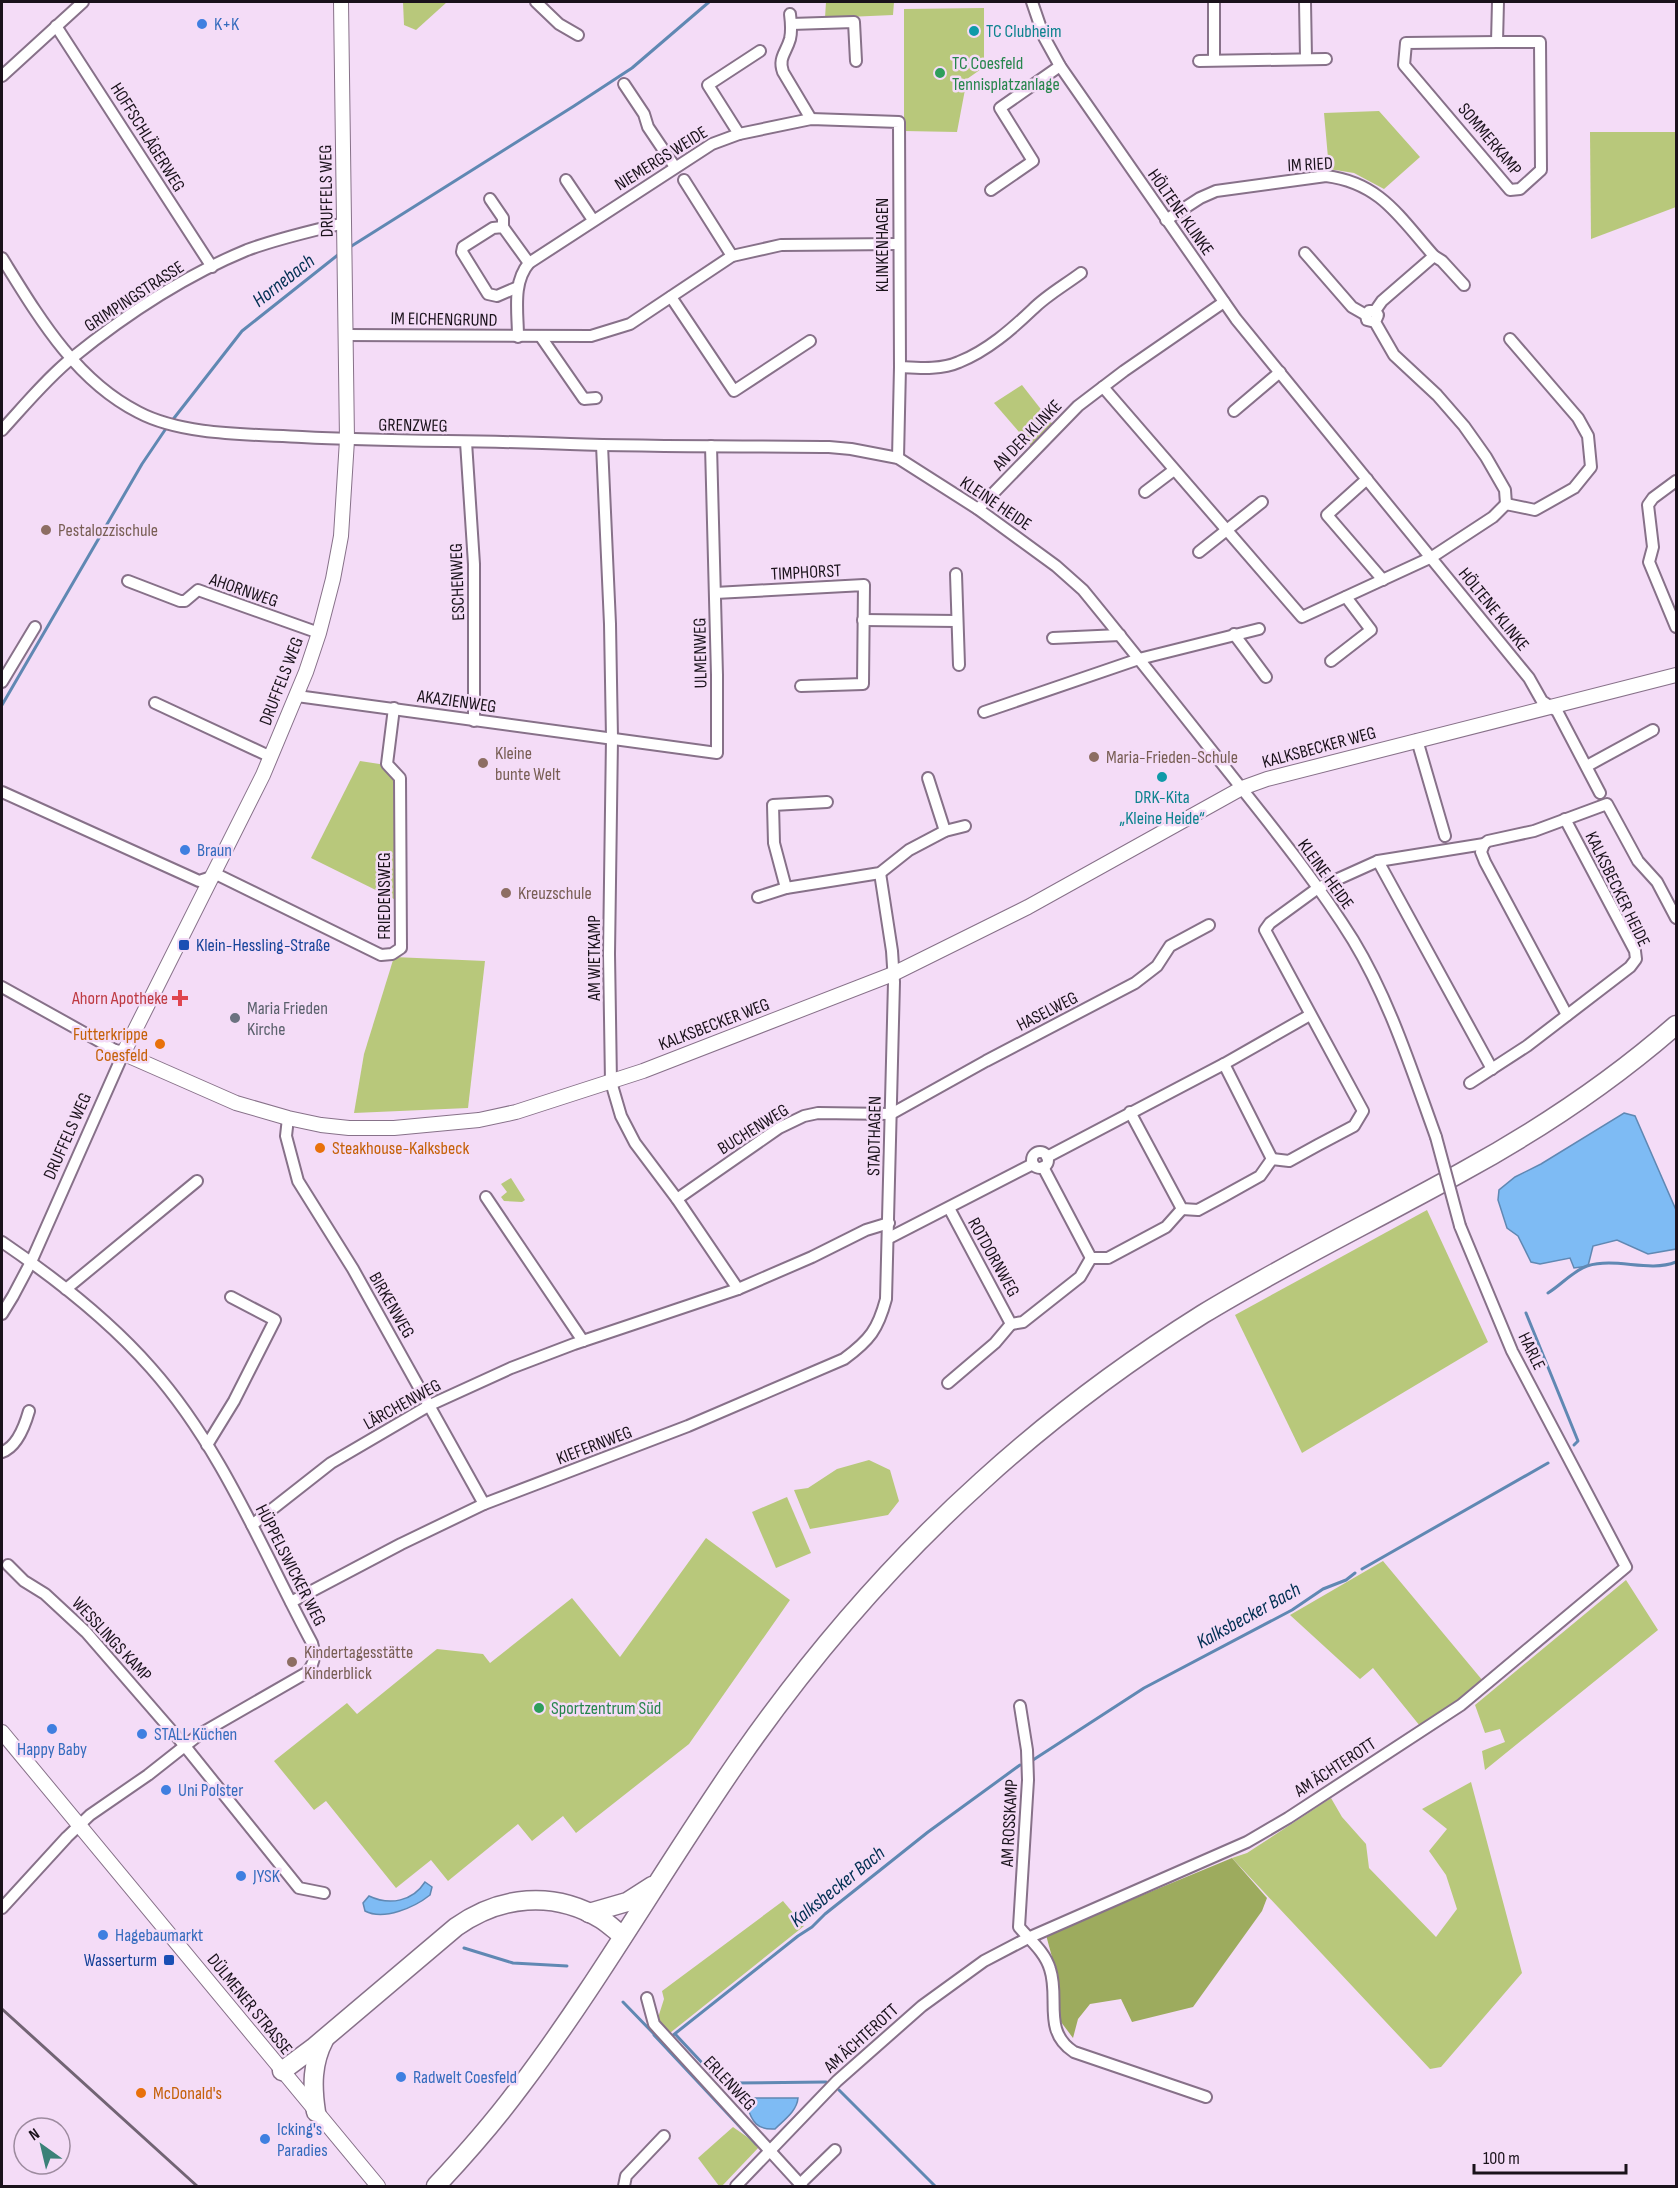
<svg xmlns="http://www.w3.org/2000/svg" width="1678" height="2188" viewBox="0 0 1678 2188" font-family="'Sofia Sans Condensed',sans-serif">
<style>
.green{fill:#b8c87b}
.forest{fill:#9dab5e}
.water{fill:#7ebbf4;stroke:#6088b3;stroke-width:1.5}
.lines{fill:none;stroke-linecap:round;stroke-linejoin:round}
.stream{stroke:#6088b3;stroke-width:3}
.minor-casing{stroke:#877189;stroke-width:14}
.tertiary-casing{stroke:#877189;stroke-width:16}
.primary-casing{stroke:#877189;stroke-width:21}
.minor{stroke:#fff;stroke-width:10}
.tertiary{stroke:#fff;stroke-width:14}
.primary{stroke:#fff;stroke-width:18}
.rail{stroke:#726474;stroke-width:3}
.minor-bridge-casing{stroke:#877189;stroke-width:14;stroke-linecap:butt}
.minor-bridge{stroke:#fff;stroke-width:10}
.shop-dot{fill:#3f7fe0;stroke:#f4dcf7;stroke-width:2}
.culture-dot{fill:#0f9aa8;stroke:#f4dcf7;stroke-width:2}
.leisure-dot{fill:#2e9e5b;stroke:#f4dcf7;stroke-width:2}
.education-dot{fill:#8d6e63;stroke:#f4dcf7;stroke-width:2}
.transit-dot{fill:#1a4fb4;stroke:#f4dcf7;stroke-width:2}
.health-dot{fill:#e0444e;stroke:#f4dcf7;stroke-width:2}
.worship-dot{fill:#6b7280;stroke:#f4dcf7;stroke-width:2}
.food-dot{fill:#e8710a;stroke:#f4dcf7;stroke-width:2}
.labels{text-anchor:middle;stroke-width:5;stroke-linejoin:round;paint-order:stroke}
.shop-label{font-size:18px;fill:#366cbe;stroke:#f4dcf7;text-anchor:start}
.culture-label{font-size:18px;fill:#0d838f;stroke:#f4dcf7;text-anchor:start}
.leisure-label{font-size:18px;fill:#27864d;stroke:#f4dcf7;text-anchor:start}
.street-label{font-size:18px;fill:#1a121b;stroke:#f4dcf7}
.education-label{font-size:18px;fill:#785e54;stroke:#f4dcf7;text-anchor:start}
.transit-label{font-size:18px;fill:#164399;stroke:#f4dcf7;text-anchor:start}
.health-label{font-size:18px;fill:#be3a42;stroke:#f4dcf7;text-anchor:end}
.worship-label{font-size:18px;fill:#5b616d;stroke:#f4dcf7;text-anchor:start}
.food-label{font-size:18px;fill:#c56008;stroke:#f4dcf7;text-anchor:start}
.water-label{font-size:20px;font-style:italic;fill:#002f53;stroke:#f4dcf7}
</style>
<rect width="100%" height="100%" fill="#f4dcf7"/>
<g class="green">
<polygon points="403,2 447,2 416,30 404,25"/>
<polygon points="826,2 894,2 893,15 825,18"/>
<polygon points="984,8 984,67 967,79 957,132 904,131 904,9"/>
<polygon points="1379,111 1420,157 1384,189 1354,173 1329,169 1324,113"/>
<polygon points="1590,132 1676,132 1676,207 1591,239"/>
<polygon points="1022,385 1054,426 1032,447 994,403"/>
<polygon points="360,761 386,765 399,779 400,902 311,858"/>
<polygon points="394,957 485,961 468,1108 354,1113 364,1054"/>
<polygon points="511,1178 525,1200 522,1202 504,1201 501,1197 507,1192 501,1184"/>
<polygon points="1427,1210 1488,1342 1302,1453 1235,1315"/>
<polygon points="869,1460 890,1470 899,1501 888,1515 810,1529 794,1490 808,1488 837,1469"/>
<polygon points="787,1497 811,1553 776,1568 752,1512"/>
<polygon points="706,1538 790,1600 689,1744 576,1833 563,1816 532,1841 518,1824 448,1881 431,1860 396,1888 326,1801 314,1810 274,1761 347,1703 357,1714 437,1649 483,1654 490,1663 572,1598 620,1657"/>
<polygon points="1383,1561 1483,1681 1454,1704 1420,1726 1373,1668 1360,1679 1290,1615"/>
<polygon points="1626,1580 1658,1630 1485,1770 1482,1751 1505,1742 1500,1729 1485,1733 1475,1705"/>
<polygon points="1471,1782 1522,1973 1441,2067 1430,2069 1232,1858 1247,1853 1331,1798 1342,1817 1366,1844 1369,1868 1436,1937 1457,1909 1446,1875 1429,1851 1447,1829 1422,1809"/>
<polygon points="783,1901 804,1926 670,2033 657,2021 664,1999 662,1991"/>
<polygon points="733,2127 760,2146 722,2186 719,2186 698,2158"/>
</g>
<polygon class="forest" points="1232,1858 1267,1898 1262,1911 1193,2007 1132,2022 1121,1999 1090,2004 1078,2019 1073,2038 1055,2014 1052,1957 1046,1935"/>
<g class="water">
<polygon points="1624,1113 1635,1116 1676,1210 1676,1249 1648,1254 1617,1240 1593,1246 1588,1266 1574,1268 1570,1258 1540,1264 1531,1262 1518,1236 1507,1228 1498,1200 1499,1190 1515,1177 1541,1164"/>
<path d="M425,1882l7,5 -2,8c-15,12 -46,26 -65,16l-2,-8 6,-7c21,10 44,5 56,-14z"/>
<path d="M754,2098h44c-1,13 -14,22 -23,31 -18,1 -23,-7 -28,-23z"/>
</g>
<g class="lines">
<g class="stream">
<polyline points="350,247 574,106 632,68 709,2"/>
<polyline points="171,422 242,331 339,254"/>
<polyline points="2,705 142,464 167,427"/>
<path d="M1548,1293c13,-8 25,-22 39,-27 30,-9 61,7 89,-4"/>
<polyline points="1526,1313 1578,1441 1574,1445"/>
<polyline points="1362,1569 1548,1463"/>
<polyline points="1033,1760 1144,1688 1292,1610 1323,1589 1346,1580 1355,1573"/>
<polyline points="464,1948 513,1963 567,1966"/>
<polyline points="623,2002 655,2035"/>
<polyline points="654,2035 756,2144"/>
<polyline points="676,2035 720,2082 725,2083"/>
<polyline points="672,2036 798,1936 812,1927 825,1914 928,1832 1020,1765"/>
<polyline points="734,2083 826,2082"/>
<polyline points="839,2090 935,2186"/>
</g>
<g class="minor-casing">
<g id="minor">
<polyline points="536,2 559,24 578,35"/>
<polyline points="1032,2 1044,37 1060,66 1236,319 1529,678 1542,701 1557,711 1600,793"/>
<polyline points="1214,2 1214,60"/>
<polyline points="1305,2 1306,58"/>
<path d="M790,14c1,8 2,17 0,25 -4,14 -12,19 -7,33l28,47"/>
<polyline points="791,24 854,22 856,61"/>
<polyline points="56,26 212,267"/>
<polygon points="1497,42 1540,42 1541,170 1520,189 1510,190 1404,65 1406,43"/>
<polyline points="1497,42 1498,2"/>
<polyline points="1199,61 1326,59"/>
<polyline points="2,76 83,2"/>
<polyline points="624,84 644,114 648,127 675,167"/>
<polyline points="739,134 708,85 760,51"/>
<polyline points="566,180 593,220"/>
<polyline points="684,180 732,256"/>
<polyline points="991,190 1033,161 1000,108 1060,66"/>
<polyline points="490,199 503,218 503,227"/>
<path d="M1166,220l34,-22 16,-7 110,-15c55,7 74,42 108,80l8,5 22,24"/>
<polyline points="1305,253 1352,307 1366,315"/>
<path d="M2,258c36,58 73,122 136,154 45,24 113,22 164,25 90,5 179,3 268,7 86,3 173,2 259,3l22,2 47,9 80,51 78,57 27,24c50,61 99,123 148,185 42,53 86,107 122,165 37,61 59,131 83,197"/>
<polyline points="518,287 497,296 488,294 462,252 463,247 493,228 503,227 529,263"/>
<polyline points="671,297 734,391 810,341"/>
<polyline points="1375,311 1382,301 1434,256"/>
<polyline points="1375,322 1378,315 1375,311 1369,311 1366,315 1367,320 1375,322 1394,355 1437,395 1464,426 1486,457 1505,490 1506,504"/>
<polyline points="346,335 591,336 630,324 732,256 781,245 898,244"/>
<path d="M518,337c0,-25 -6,-54 11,-74l183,-119 27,-10 72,-15 88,3 1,245 -2,91"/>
<polyline points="541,337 584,399 596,398"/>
<path d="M900,367c19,1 41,3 59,-5 28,-11 53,-33 74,-53 14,-14 32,-24 48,-36"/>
<polyline points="1103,387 1302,617 1432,557 1493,517 1506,504 1535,510 1574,488 1591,467 1588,436 1578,418 1510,339"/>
<polyline points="1234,411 1280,372"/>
<path d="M2,430c22,-24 45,-52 70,-72 53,-43 112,-82 175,-108 32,-12 65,-19 97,-27"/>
<polyline points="466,442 474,564 474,721"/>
<polyline points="602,445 610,624 612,738 609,954 611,1082 621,1116 635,1143 677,1199 738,1289"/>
<polyline points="1367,479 1327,515 1383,580"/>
<polyline points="1676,481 1653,498 1648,505 1653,547 1649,562 1676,627"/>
<polyline points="1145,492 1174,470"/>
<polyline points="978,509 1078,406 1124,371 1224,302"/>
<polyline points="1199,552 1262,502"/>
<polyline points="956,574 959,665"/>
<polyline points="128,581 180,601 185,601 198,590 319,633"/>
<polyline points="715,593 864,585 863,684 801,686"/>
<polyline points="863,620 957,621"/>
<polyline points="1234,634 1266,677"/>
<polyline points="1053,638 1120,635"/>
<polyline points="1331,661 1371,630 1346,597"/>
<polyline points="2,682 35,627"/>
<polyline points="297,696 717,753 717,675 711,446"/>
<polyline points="155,703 271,757"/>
<polyline points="984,712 1139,659 1259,629"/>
<polyline points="1417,740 1445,836"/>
<polyline points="1587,766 1653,730"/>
<polyline points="928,778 945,831"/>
<polyline points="2,792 199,881 218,875 381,955 392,954 401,948 400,778 387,764 394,708"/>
<polyline points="1484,844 1481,852 1485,862 1567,1015"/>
<polyline points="1378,861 1492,1069"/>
<polyline points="786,888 774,843 773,805 827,802"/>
<polyline points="758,897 786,888 880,873 909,850 945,831 965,826"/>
<polyline points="2,987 115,1050 124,1052 31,1262 13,1296 2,1314"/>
<polyline points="1224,1064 1272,1159"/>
<polyline points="1470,1083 1527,1046 1630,967 1636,959 1635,951 1565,819"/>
<polyline points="1130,1112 1182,1209 1198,1210 1224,1196 1260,1176 1272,1159 1289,1161 1318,1145 1354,1126 1363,1111 1265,930 1270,923 1318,888 1378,861 1484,844 1488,841 1534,831 1607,804 1638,861 1657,882 1676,918"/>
<polyline points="288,1118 286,1136 298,1181 353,1269 484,1504"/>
<circle cx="1040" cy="1160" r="8"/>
<polyline points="1047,1157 1224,1064 1310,1015"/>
<polyline points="1043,1167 1091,1258 1108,1258 1166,1227 1182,1209"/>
<polyline points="486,1197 583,1341"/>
<polyline points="677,1199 779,1128 804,1116 818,1113 891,1114 986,1061 1135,983 1157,966 1170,946 1209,925"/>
<polyline points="949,1208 1011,1324 1023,1322 1080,1277 1091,1258"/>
<polyline points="889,1238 1033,1164"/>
<path d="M2,1242c53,36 106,77 149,126 71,80 111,182 161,275 4,12 3,21 -6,30l-106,61 -52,41 -58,40 -23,22 -65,71"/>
<polyline points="66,1289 197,1181"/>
<polyline points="948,1383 995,1343 1011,1324"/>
<polyline points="207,1445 234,1401 275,1320 231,1297"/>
<path d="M2,1452c15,-5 23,-27 27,-41"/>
<polyline points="252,1525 331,1463 430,1405 511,1368 574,1344 738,1289 812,1257 866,1230 889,1223"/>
<polyline points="8,1565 24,1581 45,1594 86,1632 184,1745 299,1888 324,1893"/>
<path d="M291,1602l110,-58 83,-40 204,-78 156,-67c26,-19 34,-30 42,-60l8,-317 -2,-31 -12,-78"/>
<path d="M1020,1706l7,44 1,30 -9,147c11,13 26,25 31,42 10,30 -8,62 24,83l132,45"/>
<polyline points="647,1998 654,2024 802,2186"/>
<polyline points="800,2184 835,2150"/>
<polyline points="624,2186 626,2176 664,2136"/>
<polyline points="736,2186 837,2081 922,2006 984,1961 1028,1938 1247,1842 1288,1818 1461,1705 1626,1567 1512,1351 1460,1226"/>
</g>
</g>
<g class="tertiary-casing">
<g id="tertiary">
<polyline points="341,2 347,440 341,536 333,579 319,633 306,672 263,775 124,1052 129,1056 236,1103 288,1118 321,1125 349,1128 394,1128 479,1120 516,1112 643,1071 893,974 1028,907 1242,788 1267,779 1676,675"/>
<polyline points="2,1732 378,2186"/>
</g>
</g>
<g class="primary-casing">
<g id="primary">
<polyline points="589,1913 627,1902 652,1886"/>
<path d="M282,2071l31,-23 143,-121c44,-31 97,-37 145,-8 8,5 15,12 22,17"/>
<path d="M316,2112c-4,-26 -4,-49 8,-72"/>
<path d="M436,2186c30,-32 58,-64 84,-99 80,-106 146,-223 222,-332 70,-100 149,-192 240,-274 68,-62 143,-118 221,-167 84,-51 173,-94 259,-142 75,-41 150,-91 214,-147"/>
</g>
</g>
<use href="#minor" class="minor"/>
<use href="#tertiary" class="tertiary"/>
<use href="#primary" class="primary"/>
<polyline class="rail" points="2,2009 197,2186"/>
<g class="minor-bridge-casing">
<polyline id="minor-bridge" points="1436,1137 1460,1226"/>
</g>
<use href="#minor-bridge" class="minor-bridge"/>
</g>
<g class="shop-dot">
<circle cx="202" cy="24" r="6"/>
<circle cx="185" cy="850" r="6"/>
<circle cx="52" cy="1729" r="6"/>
<circle cx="142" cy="1734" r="6"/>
<circle cx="166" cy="1790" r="6"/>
<circle cx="241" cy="1876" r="6"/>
<circle cx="103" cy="1935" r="6"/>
<circle cx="401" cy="2077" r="6"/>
<circle cx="265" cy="2139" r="6"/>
</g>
<g class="culture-dot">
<circle cx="974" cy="31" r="6"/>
<circle cx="1162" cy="777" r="6"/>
</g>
<g class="leisure-dot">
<circle cx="940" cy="73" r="6"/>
<circle cx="539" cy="1708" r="6"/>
</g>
<g class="education-dot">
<circle cx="46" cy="530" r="6"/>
<circle cx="1094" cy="757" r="6"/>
<circle cx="483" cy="763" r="6"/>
<circle cx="506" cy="893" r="6"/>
<circle cx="292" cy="1662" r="6"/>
</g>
<g class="transit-dot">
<rect x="178" y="939" width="12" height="12" rx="3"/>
<rect x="163" y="1954" width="12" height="12" rx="3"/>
</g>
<path class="health-dot" d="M177 989h6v6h6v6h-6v6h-6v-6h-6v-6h6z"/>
<circle class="worship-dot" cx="235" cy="1018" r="6"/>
<g class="food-dot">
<circle cx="160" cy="1044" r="6"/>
<circle cx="320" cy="1148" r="6"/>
<circle cx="141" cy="2093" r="6"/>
</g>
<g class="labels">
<g class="shop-label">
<text x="214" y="30">K+K</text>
<text x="197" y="856">Braun</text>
<text x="154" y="1740">STALL Küchen</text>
<text x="52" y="1755" text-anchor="middle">Happy Baby</text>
<text x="178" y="1796">Uni Polster</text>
<text x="253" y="1882">JYSK</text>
<text x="115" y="1941">Hagebaumarkt</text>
<text x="413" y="2083">Radwelt Coesfeld</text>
<text x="277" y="2135">Icking's<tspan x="277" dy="21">Paradies</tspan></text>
</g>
<g class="culture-label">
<text x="986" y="37">TC Clubheim</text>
<text x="1162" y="803" text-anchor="middle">DRK-Kita<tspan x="1162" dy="21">„Kleine Heide“</tspan></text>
</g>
<g class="leisure-label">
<text x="952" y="69">TC Coesfeld<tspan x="952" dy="21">Tennisplatzanlage</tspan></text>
<text x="551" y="1714">Sportzentrum Süd</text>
</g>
<g class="street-label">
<text transform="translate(148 137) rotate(58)" y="6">HOFFSCHLÄGERWEG</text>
<text transform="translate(1490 139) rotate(50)" y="6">SOMMERKAMP</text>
<text transform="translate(661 158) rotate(-32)" y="6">NIEMERGS WEIDE</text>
<text transform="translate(1310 164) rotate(-3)" y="6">IM RIED</text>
<text transform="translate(326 191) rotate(-91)" y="6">DRUFFELS WEG</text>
<text transform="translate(1181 212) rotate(55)" y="6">HÖLTENE KLINKE</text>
<text transform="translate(882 245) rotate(-90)" y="6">KLINKENHAGEN</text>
<text transform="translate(134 296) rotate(-33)" y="6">GRIMPINGSTRASSE</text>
<text transform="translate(444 319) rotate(1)" y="6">IM EICHENGRUND</text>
<text transform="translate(413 425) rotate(1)" y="6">GRENZWEG</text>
<text transform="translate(1027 435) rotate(-46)" y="6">AN DER KLINKE</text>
<text transform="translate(996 503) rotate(34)" y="6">KLEINE HEIDE</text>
<text transform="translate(806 572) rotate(-3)" y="6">TIMPHORST</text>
<text transform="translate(457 582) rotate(-92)" y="6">ESCHENWEG</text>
<text transform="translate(244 590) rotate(19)" y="6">AHORNWEG</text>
<text transform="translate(1494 609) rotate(51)" y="6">HÖLTENE KLINKE</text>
<text transform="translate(700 653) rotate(-91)" y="6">ULMENWEG</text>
<text transform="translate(281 681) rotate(-69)" y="6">DRUFFELS WEG</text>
<text transform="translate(457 701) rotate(8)" y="6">AKAZIENWEG</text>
<text transform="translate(1319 747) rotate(-15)" y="6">KALKSBECKER WEG</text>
<text transform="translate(1326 874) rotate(54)" y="6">KLEINE HEIDE</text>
<text transform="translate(1618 889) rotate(64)" y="6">KALKSBECKER HEIDE</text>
<text transform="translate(384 896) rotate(-90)" y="6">FRIEDENSWEG</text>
<text transform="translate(594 958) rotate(-90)" y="6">AM WIETKAMP</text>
<text transform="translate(1047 1011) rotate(-27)" y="6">HASELWEG</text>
<text transform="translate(714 1024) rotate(-21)" y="6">KALKSBECKER WEG</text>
<text transform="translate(753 1129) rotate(-32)" y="6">BUCHENWEG</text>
<text transform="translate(67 1136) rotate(-66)" y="6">DRUFFELS WEG</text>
<text transform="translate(874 1136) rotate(-89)" y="6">STADTHAGEN</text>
<text transform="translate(994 1257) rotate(61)" y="6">ROTDORNWEG</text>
<text transform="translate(392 1305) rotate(60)" y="6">BIRKENWEG</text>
<text transform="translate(1532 1351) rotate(64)" y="6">HARLE</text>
<text transform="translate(402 1404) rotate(-29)" y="6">LÄRCHENWEG</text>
<text transform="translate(594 1445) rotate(-21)" y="6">KIEFERNWEG</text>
<text transform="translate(291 1565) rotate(63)" y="6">HÜPPELSWICKER WEG</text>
<text transform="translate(112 1639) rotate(47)" y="6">WESSLINGS KAMP</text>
<text transform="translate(1335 1767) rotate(-33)" y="6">AM ÄCHTEROTT</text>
<text transform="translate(1009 1823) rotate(-87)" y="6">AM ROSSKAMP</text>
<text transform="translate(250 2004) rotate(51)" y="6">DÜLMENER STRASSE</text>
<text transform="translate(861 2038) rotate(-42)" y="6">AM ÄCHTEROTT</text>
<text transform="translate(730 2083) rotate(47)" y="6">ERLENWEG</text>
</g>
<g class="education-label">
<text x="58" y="536">Pestalozzischule</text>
<text x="495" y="759">Kleine<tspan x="495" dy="21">bunte Welt</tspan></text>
<text x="1106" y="763">Maria-Frieden-Schule</text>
<text x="518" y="899">Kreuzschule</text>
<text x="304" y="1658">Kindertagesstätte<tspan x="304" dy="21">Kinderblick</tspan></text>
</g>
<g class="transit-label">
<text x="196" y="951">Klein-Hessling-Straße</text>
<text x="157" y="1966" text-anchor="end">Wasserturm</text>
</g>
<g class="health-label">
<text x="168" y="1004">Ahorn Apotheke</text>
</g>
<g class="worship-label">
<text x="247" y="1014">Maria Frieden<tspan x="247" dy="21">Kirche</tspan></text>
</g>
<g class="food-label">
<text x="148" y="1040" text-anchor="end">Futterkrippe<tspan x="148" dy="21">Coesfeld</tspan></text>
<text x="332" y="1154">Steakhouse-Kalksbeck</text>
<text x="153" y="2099">McDonald's</text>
</g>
<g class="water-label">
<text transform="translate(283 280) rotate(-38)" y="7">Hornebach</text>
<text transform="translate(1248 1615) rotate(-29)" y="7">Kalksbecker Bach</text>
<text transform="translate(837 1886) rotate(-39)" y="7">Kalksbecker Bach</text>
</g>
</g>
<rect width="1678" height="2188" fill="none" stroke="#1a121b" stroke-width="6"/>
<g transform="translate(42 2146) rotate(326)"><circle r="28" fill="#f4dcf7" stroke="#9d8b9f" stroke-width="1.5"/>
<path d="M0-4.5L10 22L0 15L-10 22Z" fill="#3b8178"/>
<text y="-9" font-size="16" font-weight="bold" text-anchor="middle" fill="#1a121b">N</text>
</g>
<path d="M1474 2164v9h152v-9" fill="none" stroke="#1a121b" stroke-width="3"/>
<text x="1483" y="2164" font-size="18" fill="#1a121b" stroke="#f4dcf7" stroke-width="4.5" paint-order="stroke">100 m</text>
</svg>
